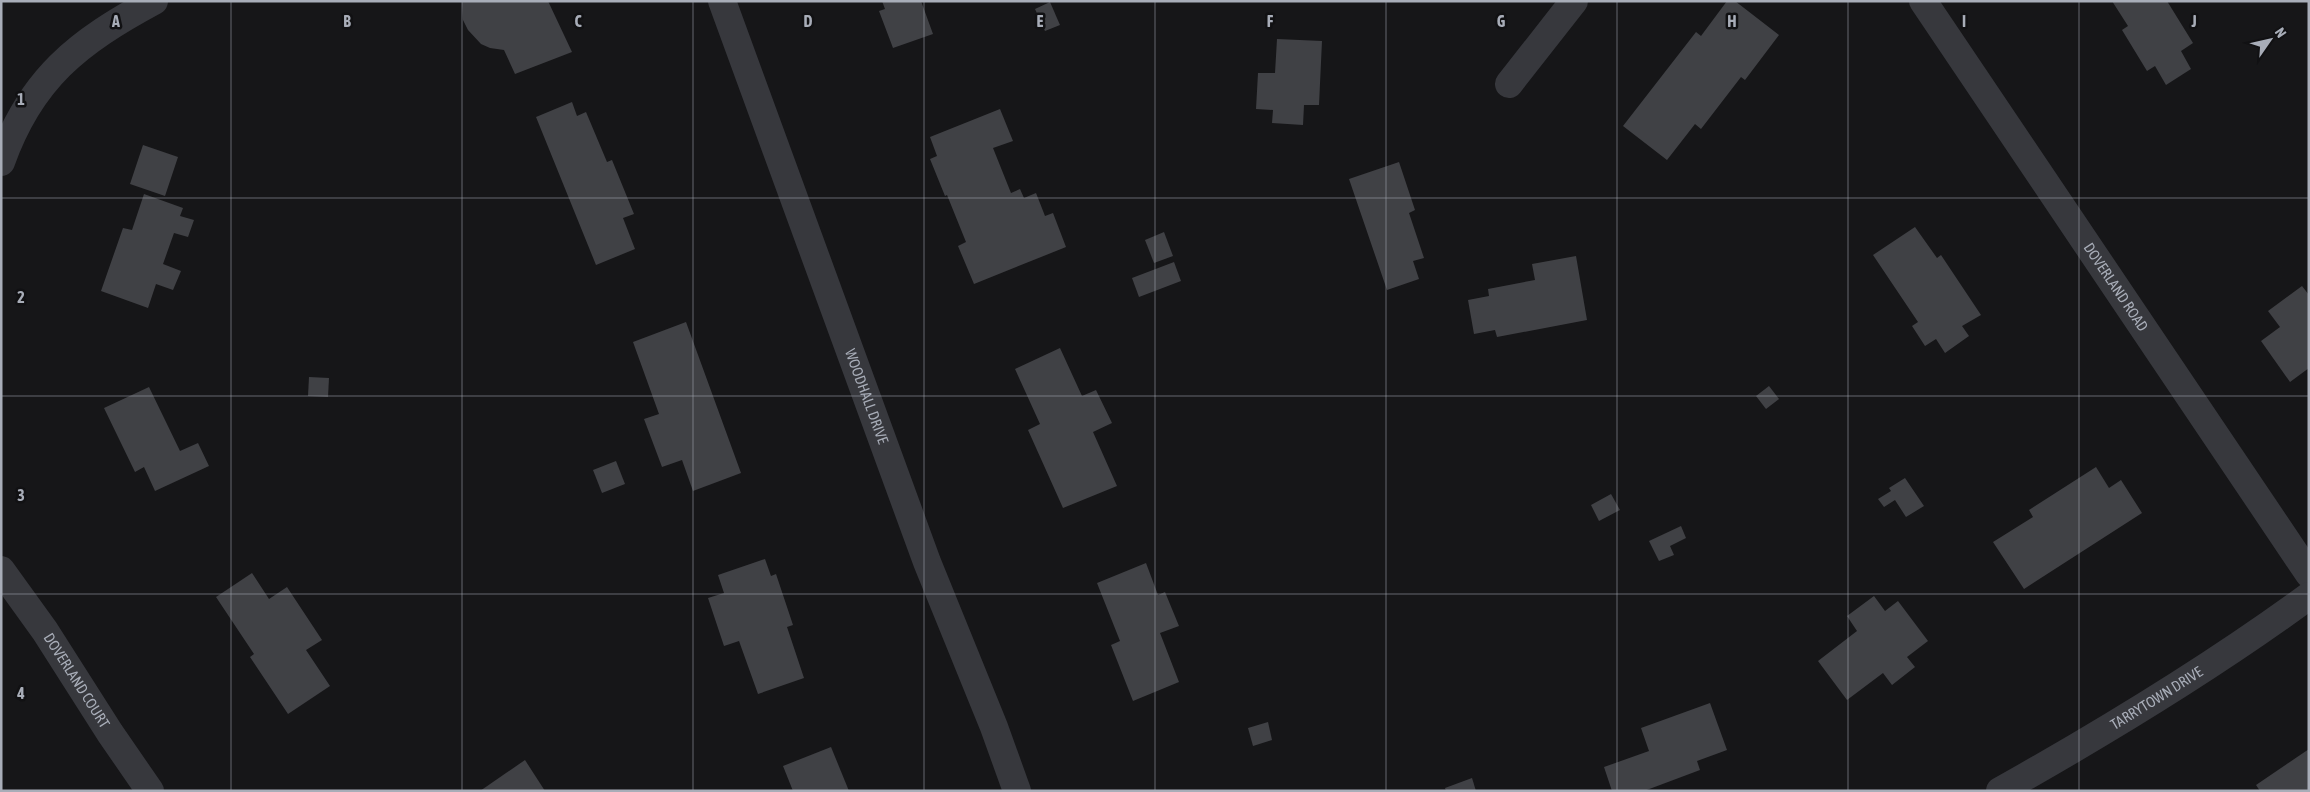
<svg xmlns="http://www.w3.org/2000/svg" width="2310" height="792" viewBox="0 0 2310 792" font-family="'Asap Condensed',sans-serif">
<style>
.building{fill:#404145}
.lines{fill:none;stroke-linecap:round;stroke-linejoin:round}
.minor{stroke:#37383d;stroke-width:28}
.grid{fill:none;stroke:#a8adb8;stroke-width:1;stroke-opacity:0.55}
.labels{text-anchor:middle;stroke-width:5;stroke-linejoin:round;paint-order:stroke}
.street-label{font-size:15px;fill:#a8adb8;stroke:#111113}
.grid-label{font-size:16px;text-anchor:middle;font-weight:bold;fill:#a8adb8;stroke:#111113;stroke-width:5;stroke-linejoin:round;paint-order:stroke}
</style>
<rect width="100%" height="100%" fill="#161618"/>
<g class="building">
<polygon points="462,1 548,1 572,52 515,74 504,50 490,48 481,44 468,30 463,20"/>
<polygon points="882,1 921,1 933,34 893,48 879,11 885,9"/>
<polygon points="1727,1 1735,1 1779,35 1745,80 1741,77 1701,129 1695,124 1667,160 1623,126 1696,32 1701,36"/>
<polygon points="2112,1 2167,1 2193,43 2181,51 2191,69 2166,85 2155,66 2147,71 2122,30 2128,26"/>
<polygon points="1050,2 1060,25 1045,31 1035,9"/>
<polygon points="1277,39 1322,41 1319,105 1304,105 1303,125 1272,123 1273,110 1256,109 1258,73 1275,73"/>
<polygon points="572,102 577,116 586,112 607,162 612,160 634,214 623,218 635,249 596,265 536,117"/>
<polygon points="1000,109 1013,141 993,148 1011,193 1020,189 1024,198 1036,193 1045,216 1053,213 1066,247 974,284 958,246 966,242 947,195 945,196 930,159 937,156 930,137"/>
<polygon points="143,145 178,157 165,196 130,184"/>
<polygon points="1399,162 1415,210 1409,213 1424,258 1413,261 1419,279 1387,290 1349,179"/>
<polygon points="144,194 183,208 180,216 194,220 188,237 174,233 163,264 181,271 173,290 156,284 148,308 101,291 123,228 132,230"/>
<polygon points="1915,227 1937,258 1941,255 1981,315 1962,326 1969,336 1945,353 1936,339 1925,346 1912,326 1918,322 1873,255"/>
<polygon points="1164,232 1173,256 1154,263 1145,240"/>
<polygon points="1576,256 1587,320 1497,337 1495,330 1474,334 1468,300 1489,296 1488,289 1535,280 1532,264"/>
<polygon points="1174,262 1181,281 1139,297 1132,278"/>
<polygon points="2302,286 2309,295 2309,368 2290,382 2261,341 2280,327 2268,311"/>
<polygon points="686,322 741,473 693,491 682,460 662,467 644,419 659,414 633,342"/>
<polygon points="1060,348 1082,396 1096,390 1112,423 1093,432 1117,486 1063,508 1028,430 1040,424 1015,369"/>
<polygon points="309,377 329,378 328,397 308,396"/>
<polygon points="1769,386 1779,399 1766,409 1756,396"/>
<polygon points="149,387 180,451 198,443 209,466 155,491 144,467 135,472 104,408"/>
<polygon points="616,461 625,484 602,493 593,470"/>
<polygon points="2096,467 2109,488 2121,480 2142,513 2024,589 1993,542 2033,517 2029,510"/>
<polygon points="1905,478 1924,506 1906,517 1895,500 1884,507 1878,499 1891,491 1889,488"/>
<polygon points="1611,494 1620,510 1599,521 1591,505"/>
<polygon points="1681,526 1686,538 1670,546 1674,555 1659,561 1649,541"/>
<polygon points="765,559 771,576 776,574 793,625 787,627 804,678 758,694 739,641 724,646 708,598 724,593 718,575"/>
<polygon points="1146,563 1158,595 1165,592 1179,626 1160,633 1179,682 1133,701 1111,645 1120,641 1097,583"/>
<polygon points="252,573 269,599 287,587 322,640 306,650 330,686 288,714 250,657 254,654 216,597"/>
<polygon points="1874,596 1885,611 1898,601 1928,641 1907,657 1915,667 1892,685 1883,673 1847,700 1818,661 1857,631 1847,616"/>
<polygon points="1710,703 1727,750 1697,761 1700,770 1644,791 1612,791 1604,767 1649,751 1641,728"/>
<polygon points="1268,722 1272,740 1253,746 1248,728"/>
<polygon points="831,747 849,791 793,791 783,766"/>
<polygon points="2309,749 2309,791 2260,791 2256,785"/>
<polygon points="525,760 545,791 480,791"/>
<polygon points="1472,778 1476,791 1446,791 1445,788"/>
</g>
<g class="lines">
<g class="minor">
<path id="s1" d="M722,1l205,561 67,165 23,64"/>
<path id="s2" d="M1923,1l386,573"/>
<polyline points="1509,84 1574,1"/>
<path d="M1,162c30,-84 77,-120 153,-161"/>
<path id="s3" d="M1,570l44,61 65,102 40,58"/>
<path id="s4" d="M2000,791c105,-59 212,-124 309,-195"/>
</g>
</g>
<path class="grid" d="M231,1v790M462,1v790M693,1v790M924,1v790M1155,1v790M1386,1v790M1617,1v790M1848,1v790M2079,1v790M1,198h2308M1,396h2308M1,594h2308"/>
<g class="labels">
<g class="street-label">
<text dy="5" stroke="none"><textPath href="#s2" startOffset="345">DOVERLAND ROAD</textPath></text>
<text dy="5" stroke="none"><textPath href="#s1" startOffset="421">WOODHALL DRIVE</textPath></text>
<text dy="5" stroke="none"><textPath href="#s3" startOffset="134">DOVERLAND COURT</textPath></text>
<text dy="5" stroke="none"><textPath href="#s4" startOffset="182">TARRYTOWN DRIVE</textPath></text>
</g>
</g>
<g class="grid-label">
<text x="116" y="27">A</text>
<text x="347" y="27">B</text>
<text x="578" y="27">C</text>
<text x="808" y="27">D</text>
<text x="1040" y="27">E</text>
<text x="1270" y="27">F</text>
<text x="1501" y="27">G</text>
<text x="1732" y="27">H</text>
<text x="1964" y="27">I</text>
<text x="2194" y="27">J</text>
<text x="21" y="105">1</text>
<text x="21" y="303">2</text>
<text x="21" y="501">3</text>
<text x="21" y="699">4</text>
</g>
<rect width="2310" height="792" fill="none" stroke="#a8adb8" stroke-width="5"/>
<g transform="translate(2270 40) rotate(56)" stroke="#111113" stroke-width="4" paint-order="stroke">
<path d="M0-4L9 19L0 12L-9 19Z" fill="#a8adb8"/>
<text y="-8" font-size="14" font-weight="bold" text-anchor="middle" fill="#a8adb8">N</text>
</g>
</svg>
